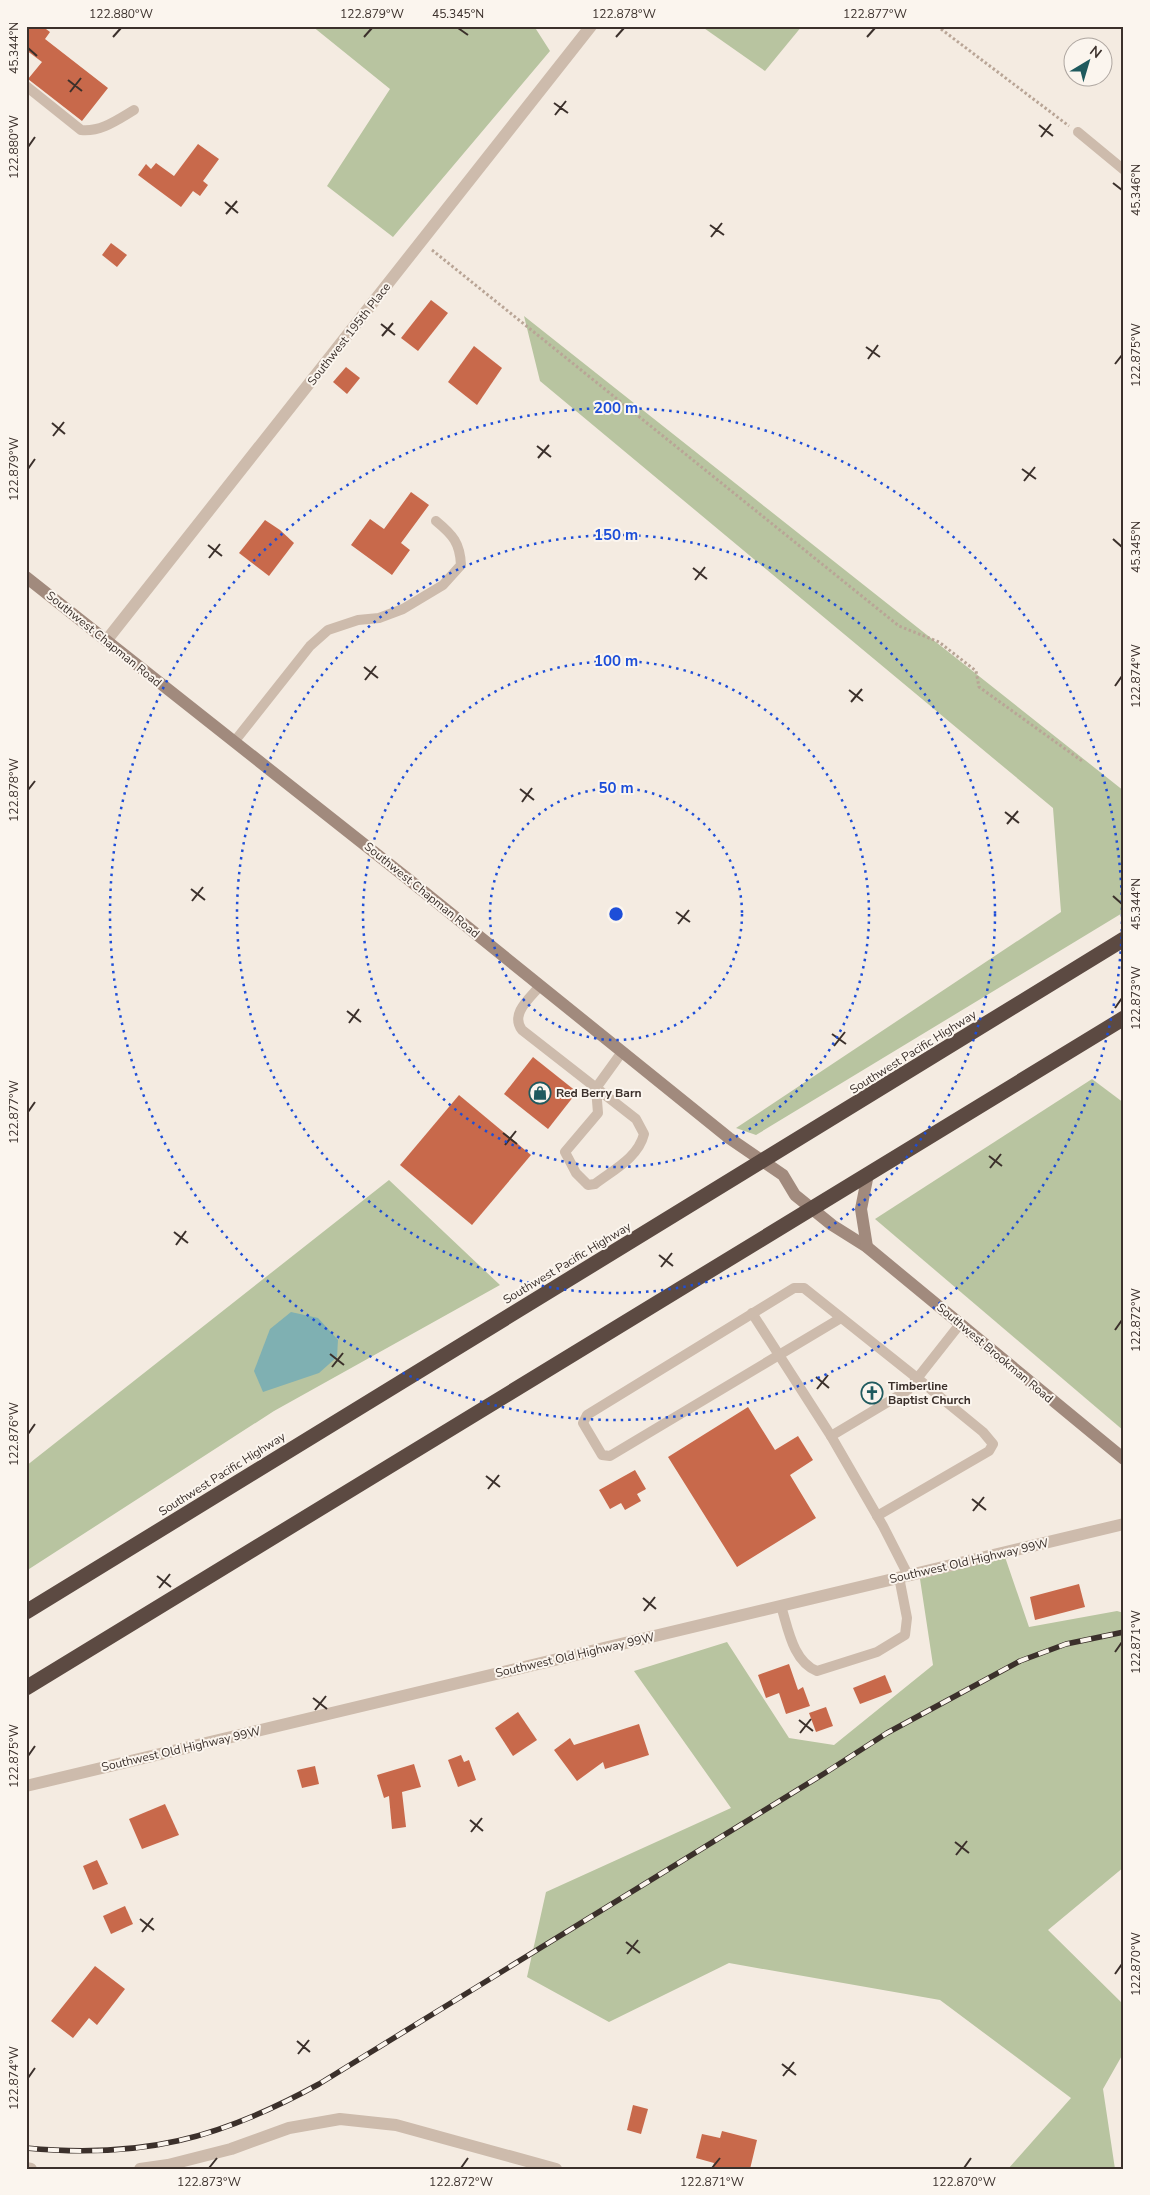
<svg xmlns="http://www.w3.org/2000/svg" width="1150" height="2195" viewBox="0 0 1150 2195" font-family="'Nunito Sans',sans-serif">
<style>
.green{fill:#b8c4a0}
.water{fill:#7fb0b2}
.building{fill:#c8694b}
.lines{fill:none;stroke-linecap:round;stroke-linejoin:round}
.path{stroke:#b9a596;stroke-width:3;stroke-dasharray:2.5 2.5;stroke-linecap:butt}
.lane{stroke:#cdbbac;stroke-width:10}
.street{stroke:#cdbbac;stroke-width:12}
.secondary{stroke:#a18a7d;stroke-width:12}
.highway{stroke:#5c4a42;stroke-width:15}
.rail-casing{stroke:#3b302b;stroke-width:5.5}
.rail{stroke:#fbf5ee;stroke-width:4;stroke-dasharray:11;stroke-linecap:butt}
.ticks{fill:none;stroke:#3b302b;stroke-width:2}
.ring{fill:none;stroke:#1d4ed8;stroke-width:2.5;stroke-dasharray:2.5 5}
.labels{text-anchor:middle;stroke-width:4;stroke-linejoin:round;paint-order:stroke}
.street-label{font-size:12px;fill:#3b302b;stroke:#fbf5ee}
.poi-label{font-size:12px;font-weight:bold;fill:#3b302b;stroke:#fbf5ee;text-anchor:start}
.centre{fill:#1d4ed8;stroke:#fbf5ee;stroke-width:2.5}
.ring-label{font-size:15px;text-anchor:middle;font-weight:bold;fill:#1d4ed8;stroke:#fbf5ee;stroke-width:4;stroke-linejoin:round;paint-order:stroke}
.neatline{fill:none;stroke:#3b302b;stroke-width:2}
.ticks-label{font-size:12px;text-anchor:middle;fill:#3b302b}
</style>
<rect width="100%" height="100%" fill="#f4ebe1"/>
<g class="green">
<polygon points="312,26 534,26 550,51 393,237 327,186 390,89"/>
<polygon points="701,26 802,26 765,71"/>
<polygon points="524,316 1124,791 1124,912 756,1135 736,1128 1061,912 1053,808 540,381"/>
<polygon points="1092,1079 1124,1103 1124,1431 875,1219"/>
<polygon points="389,1180 500,1285 274,1411 26,1571 26,1466"/>
<polygon points="1005,1557 1029,1627 1117,1611 1124,1613 1124,1867 1048,1930 1124,2005 1124,2052 1103,2089 1115,2169 1008,2169 1071,2098 940,2000 729,1963 609,2022 527,1977 546,1892 731,1808 634,1671 727,1642 789,1738 834,1745 933,1665 920,1579"/>
</g>
<polygon class="water" points="291,1312 318,1318 338,1340 337,1357 319,1373 263,1392 254,1371 270,1329"/>
<g class="building">
<polygon points="26,26 42,26 50,32 45,39 108,88 82,121 28,79 42,62 26,50"/>
<polygon points="198,144 219,159 203,181 208,185 200,196 193,191 181,207 138,175 146,164 151,169 156,163 174,176"/>
<polygon points="111,243 127,255 117,267 102,255"/>
<polygon points="431,300 448,313 418,351 401,338"/>
<polygon points="474,346 502,368 477,405 448,382"/>
<polygon points="346,367 360,378 347,394 333,382"/>
<polygon points="411,492 429,505 401,543 410,550 392,575 351,545 370,519 384,529"/>
<polygon points="265,520 280,530 294,543 269,576 239,553"/>
<polygon points="533,1057 577,1092 548,1129 504,1094"/>
<polygon points="459,1095 531,1155 472,1225 400,1165"/>
<polygon points="748,1407 775,1450 798,1436 813,1460 790,1475 816,1518 737,1567 668,1457"/>
<polygon points="635,1470 646,1489 637,1494 641,1501 625,1510 621,1503 610,1509 599,1490"/>
<polygon points="1079,1584 1085,1607 1035,1620 1030,1597"/>
<polygon points="789,1664 798,1690 803,1687 810,1706 786,1714 779,1693 766,1698 758,1675"/>
<polygon points="885,1675 892,1692 860,1704 853,1688"/>
<polygon points="826,1707 833,1726 816,1732 809,1713"/>
<polygon points="518,1712 537,1740 513,1756 495,1728"/>
<polygon points="639,1724 649,1755 605,1769 603,1762 577,1781 554,1750 570,1738 574,1745"/>
<polygon points="461,1755 464,1762 469,1760 476,1780 458,1787 448,1760"/>
<polygon points="414,1764 421,1787 402,1792 406,1827 392,1829 389,1796 384,1798 377,1775"/>
<polygon points="315,1766 319,1784 302,1788 297,1770"/>
<polygon points="165,1804 179,1835 142,1849 129,1819"/>
<polygon points="97,1860 108,1884 93,1890 83,1866"/>
<polygon points="125,1906 133,1924 111,1934 103,1916"/>
<polygon points="95,1966 125,1989 97,2025 89,2018 73,2038 51,2021"/>
<polygon points="633,2105 648,2109 641,2134 627,2130"/>
<polygon points="722,2131 757,2140 750,2169 712,2169 714,2163 696,2158 702,2134 720,2138"/>
</g>
<g class="lines">
<g class="path">
<polyline points="937,26 1069,126"/>
<polyline points="432,250 899,626 939,642 976,671 979,687 1082,761"/>
</g>
<g class="lane">
<path d="M26,86l55,44c20,2 36,-10 53,-20"/>
<polyline points="1078,132 1124,170"/>
<path d="M234,742l76,-96 18,-16 30,-10 21,-2 24,-9 40,-24 18,-20c-1,-22 -8,-30 -25,-44"/>
<path d="M540,986c-11,13 -30,28 -18,44l114,89 8,15c-6,24 -31,36 -49,50l-7,1 -12,-12 -11,-21 33,-39 -2,-25 26,-36"/>
<polyline points="752,1313 831,1436"/>
<polyline points="841,1318 610,1456 602,1455 583,1423 587,1415 794,1288 804,1288 917,1378 983,1432 993,1444 989,1451 877,1516"/>
<polyline points="908,1575 883,1526 831,1436 908,1390 960,1324"/>
<path d="M781,1606c7,22 12,56 36,65l60,-19 28,-17 2,-17 -8,-41"/>
</g>
<g class="street">
<polyline points="106,641 591,26"/>
<polyline points="26,1786 1124,1524"/>
<polyline points="26,2168 31,2169"/>
<polyline points="140,2169 168,2165 231,2149 289,2128 340,2119 396,2125 556,2169"/>
</g>
<g class="secondary">
<polyline points="26,577 408,879 729,1138 783,1175 795,1195 832,1225 867,1247 1124,1459"/>
<polyline points="867,1247 861,1209 868,1174"/>
</g>
<g class="highway">
<polyline points="26,1612 1124,939"/>
<polyline points="26,1688 1124,1018"/>
</g>
<g class="rail-casing">
<path id="rail" d="M26,2148c115,11 193,-9 293,-64l506,-311 62,-40 133,-72 46,-17 58,-12"/>
</g>
<use href="#rail" class="rail"/>
</g>
<path class="ticks" d="M458,28l10,7M113,37l8,-9M364,37l8,-9M616,37l8,-9M867,37l8,-9M28,48l9,8M68,80l14,11M70,92l11,-14M554,103l14,10M555,115l11,-14M1039,125l14,11M1041,137l10,-13M28,147l7,-10M1113,183l9,7M225,202l13,11M226,214l11,-13M710,225l14,10M711,237l11,-14M381,324l14,11M382,336l11,-13M866,347l14,10M868,359l10,-14M1115,364l7,-9M52,423l13,11M53,436l11,-14M537,446l14,11M538,458l11,-13M28,469l7,-10M1022,469l14,10M1024,481l11,-14M1113,539l9,8M208,545l14,11M209,558l11,-14M693,568l14,11M695,580l10,-13M364,667l14,11M365,680l11,-14M1115,686l7,-10M849,690l14,11M851,702l11,-13M520,789l14,11M28,790l7,-9M522,802l10,-14M1005,812l14,11M1007,824l11,-13M191,889l14,11M1113,896l9,8M192,901l11,-14M676,912l14,10M678,924l11,-14M1115,1008l7,-10M347,1011l14,11M349,1023l10,-14M832,1034l14,10M834,1046l11,-14M28,1112l7,-10M503,1133l14,11M505,1145l11,-14M989,1156l13,10M990,1168l11,-14M174,1232l14,11M176,1245l10,-14M659,1255l14,11M661,1267l11,-14M1115,1330l7,-10M330,1354l14,11M332,1367l11,-14M816,1377l13,11M817,1389l11,-14M28,1434l7,-10M486,1476l14,11M488,1489l11,-14M972,1499l14,11M973,1511l11,-14M157,1576l14,11M159,1588l11,-14M643,1598l13,11M644,1611l11,-14M1115,1652l7,-10M313,1698l14,11M315,1710l11,-14M799,1720l14,11M800,1733l11,-14M28,1756l7,-10M470,1820l13,11M471,1832l11,-14M955,1842l14,11M956,1855l11,-14M140,1919l14,11M142,1932l11,-14M626,1942l14,11M627,1954l11,-14M1115,1974l7,-10M297,2041l13,11M298,2054l11,-14M782,2064l14,11M783,2076l11,-14M28,2078l7,-10M209,2168l8,-10M461,2168l7,-10M712,2168l8,-10M964,2168l7,-10"/>
<g class="ring">
<circle cx="616" cy="914" r="126"/>
<circle cx="616" cy="914" r="253"/>
<circle cx="616" cy="914" r="379"/>
<circle cx="616" cy="914" r="506"/>
</g>
<defs>
<g id="shop-ring" transform="scale(1.125)"><circle r="9.5" fill="#fbf5ee" stroke="#1f5a5e" stroke-width="1.5"/><path d="M-5-2.5h2.3a2.7 3.5 0 0 1 5.4 0H5L5.5 6h-11ZM-1.5-2.5h3a1.5 2.3 0 0 0-3 0Z" fill="#1f5a5e"/></g>
<g id="church-ring" transform="scale(1.125)"><circle r="9.5" fill="#fbf5ee" stroke="#1f5a5e" stroke-width="1.5"/><path d="M-1.2-6h2.4v3.5h3.3v2.4h-3.3V6h-2.4V-.1h-3.3v-2.4h3.3Z" fill="#1f5a5e"/></g>
</defs>
<g fill-rule="evenodd">
<use href="#shop-ring" x="540" y="1093"/>
<use href="#church-ring" x="872" y="1393"/>
</g>
<g class="labels">
<g class="street-label">
<text transform="translate(349 334) rotate(-52)" y="4">Southwest 195th Place</text>
<text transform="translate(104 639) rotate(39)" y="4">Southwest Chapman Road</text>
<text transform="translate(422 890) rotate(39)" y="4">Southwest Chapman Road</text>
<text transform="translate(913 1052) rotate(-32)" y="4">Southwest Pacific Highway</text>
<text transform="translate(567 1263) rotate(-31)" y="4">Southwest Pacific Highway</text>
<text transform="translate(995 1353) rotate(40)" y="4">Southwest Brookman Road</text>
<text transform="translate(222 1474) rotate(-32)" y="4">Southwest Pacific Highway</text>
<text transform="translate(969 1561) rotate(-13)" y="4">Southwest Old Highway 99W</text>
<text transform="translate(575 1655) rotate(-13)" y="4">Southwest Old Highway 99W</text>
<text transform="translate(181 1749) rotate(-13)" y="4">Southwest Old Highway 99W</text>
</g>
<g class="poi-label">
<text x="556" y="1097">Red Berry Barn</text>
<text x="888" y="1390">Timberline<tspan x="888" dy="14">Baptist Church</tspan></text>
</g>
</g>
<circle cx="616" cy="914" r="8" class="centre"/>
<g class="ring-label">
<text x="616" y="413">200 m</text>
<text x="616" y="540">150 m</text>
<text x="616" y="666">100 m</text>
<text x="616" y="793">50 m</text>
</g>
<rect width="1150" height="2195" fill="none" stroke="#fbf5ee" stroke-width="55"/>
<g transform="translate(1088 62) rotate(38)"><circle r="24" fill="#fbf5ee" stroke="#aea6a0"/>
<path d="M0-4L9 19L0 12L-9 19Z" fill="#1f5a5e"/>
<text y="-8" font-size="14" font-weight="bold" text-anchor="middle" fill="#3b302b">N</text>
</g>
<rect x="28" y="28" width="1094" height="2140" class="neatline"/>
<g class="ticks-label">
<text x="121" y="18">122.880°W</text>
<text x="372" y="18">122.879°W</text>
<text x="458" y="18">45.345°N</text>
<text x="624" y="18">122.878°W</text>
<text x="875" y="18">122.877°W</text>
<text transform="translate(14 48) rotate(-90)" y="4">45.344°N</text>
<text transform="translate(14 147) rotate(-90)" y="4">122.880°W</text>
<text transform="translate(1136 190) rotate(-90)" y="4">45.346°N</text>
<text transform="translate(1136 355) rotate(-90)" y="4">122.875°W</text>
<text transform="translate(14 469) rotate(-90)" y="4">122.879°W</text>
<text transform="translate(1136 547) rotate(-90)" y="4">45.345°N</text>
<text transform="translate(1136 676) rotate(-90)" y="4">122.874°W</text>
<text transform="translate(14 790) rotate(-90)" y="4">122.878°W</text>
<text transform="translate(1136 904) rotate(-90)" y="4">45.344°N</text>
<text transform="translate(1136 998) rotate(-90)" y="4">122.873°W</text>
<text transform="translate(14 1112) rotate(-90)" y="4">122.877°W</text>
<text transform="translate(1136 1320) rotate(-90)" y="4">122.872°W</text>
<text transform="translate(14 1434) rotate(-90)" y="4">122.876°W</text>
<text transform="translate(1136 1642) rotate(-90)" y="4">122.871°W</text>
<text transform="translate(14 1756) rotate(-90)" y="4">122.875°W</text>
<text transform="translate(1136 1964) rotate(-90)" y="4">122.870°W</text>
<text transform="translate(14 2078) rotate(-90)" y="4">122.874°W</text>
<text x="209" y="2186">122.873°W</text>
<text x="461" y="2186">122.872°W</text>
<text x="712" y="2186">122.871°W</text>
<text x="964" y="2186">122.870°W</text>
</g>
</svg>
